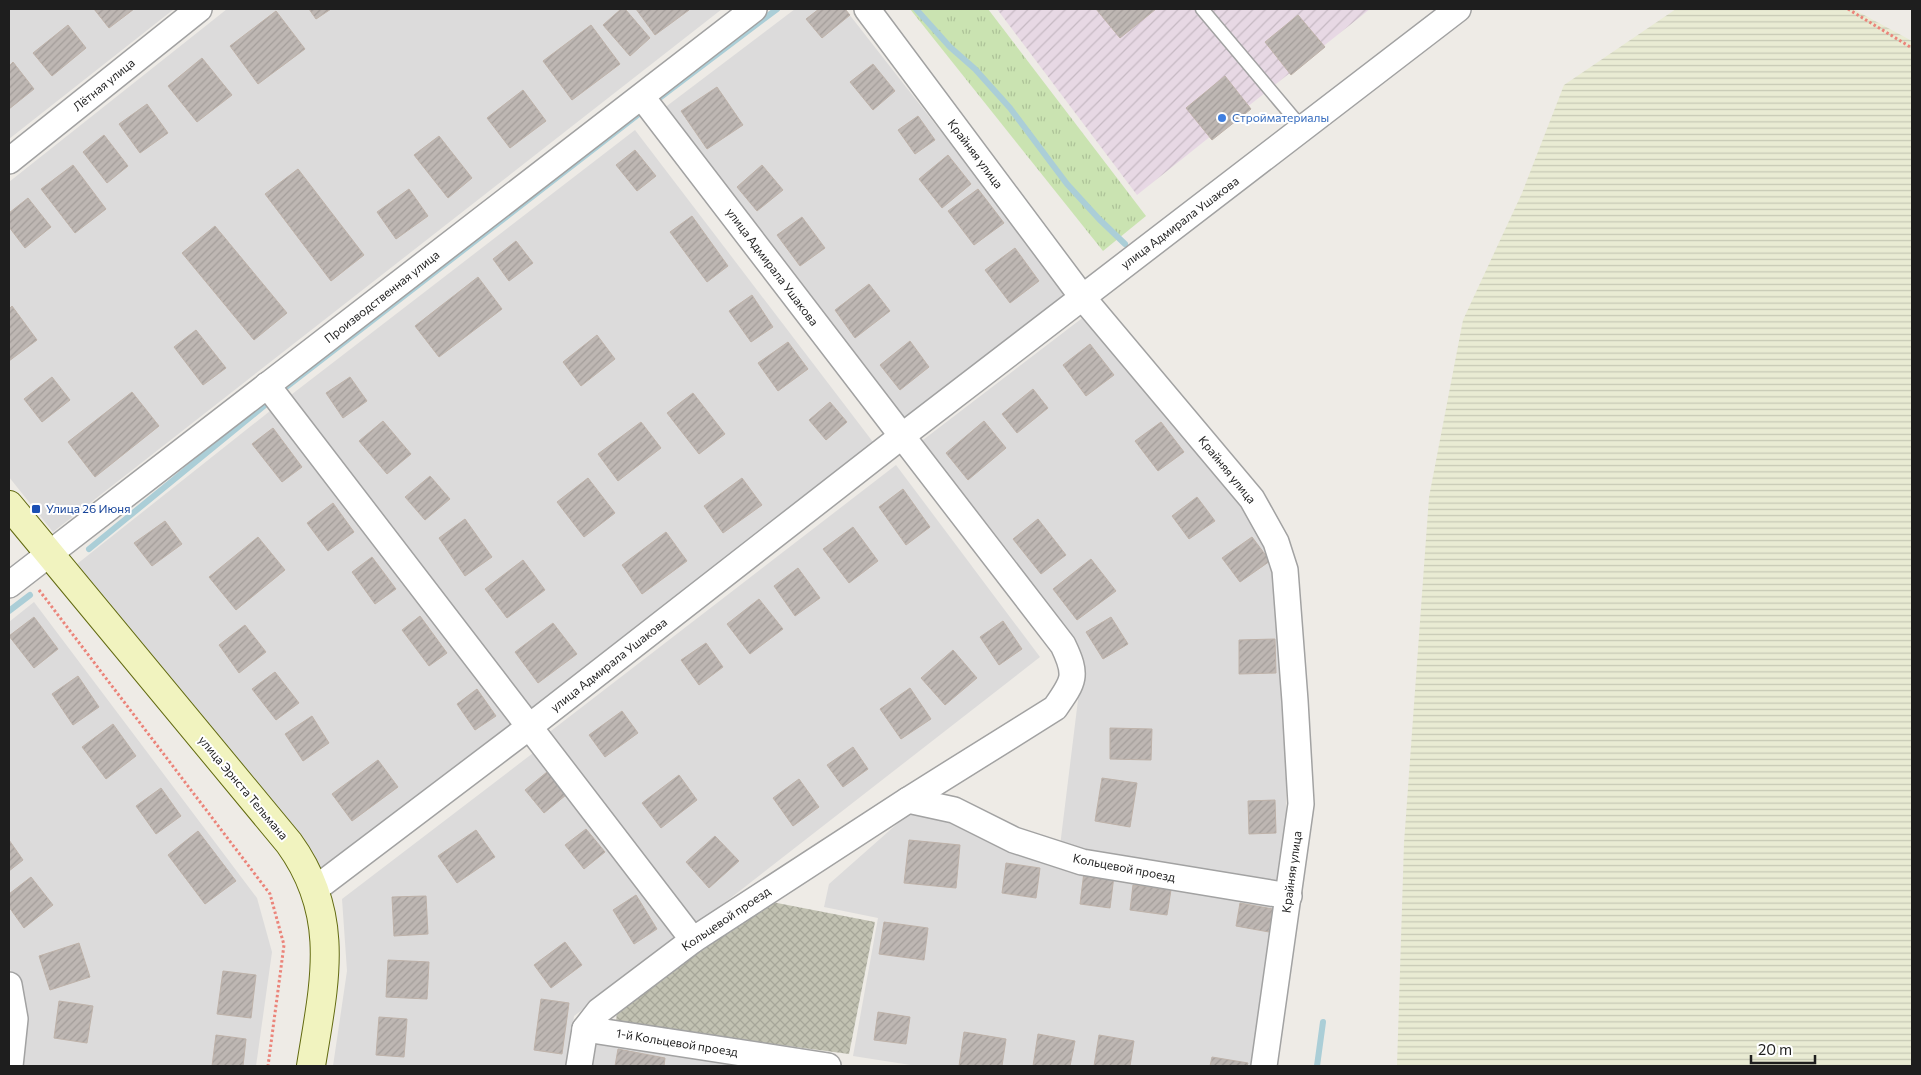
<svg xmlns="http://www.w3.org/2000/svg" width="1921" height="1075" viewBox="0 0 1921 1075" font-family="Commissioner,sans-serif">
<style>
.residential{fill:#dcdbdb}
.industrial{fill:url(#industrial-furrows)}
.construction{fill:url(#construction-cross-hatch)}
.farmland{fill:url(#farmland-rules)}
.grass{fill:url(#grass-tufts)}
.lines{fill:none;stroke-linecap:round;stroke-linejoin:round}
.stream{stroke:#abced7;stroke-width:6}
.building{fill:url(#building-hatch);stroke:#beb2a9}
.lane-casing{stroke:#a2a2a2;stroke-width:15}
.street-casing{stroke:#a2a2a2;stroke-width:28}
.secondary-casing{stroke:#626a10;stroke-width:30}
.path{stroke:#eb847a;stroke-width:3;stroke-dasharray:2.5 2.5;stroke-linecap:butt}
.lane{stroke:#fff;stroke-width:12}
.street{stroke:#fff;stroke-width:25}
.secondary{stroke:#f1f3bf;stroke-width:28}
.shop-dot{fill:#3f7fe0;stroke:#fff;stroke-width:2}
.transit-dot{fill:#1a4fb4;stroke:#fff;stroke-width:2}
.labels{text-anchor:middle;stroke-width:4;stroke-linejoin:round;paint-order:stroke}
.street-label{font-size:12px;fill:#1e1e1e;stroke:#fff}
.shop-label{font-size:12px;fill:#366cbe;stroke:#fff;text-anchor:start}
.transit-label{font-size:12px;fill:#164399;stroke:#fff;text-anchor:start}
</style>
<defs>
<pattern id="industrial-furrows" width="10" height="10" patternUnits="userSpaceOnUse" patternTransform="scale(1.25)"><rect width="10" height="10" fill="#e7d8e4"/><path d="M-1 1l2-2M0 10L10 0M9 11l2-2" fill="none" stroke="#c6b9c3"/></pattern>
<pattern id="construction-cross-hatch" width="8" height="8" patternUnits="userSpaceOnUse" patternTransform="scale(1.25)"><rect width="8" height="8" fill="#c2c2b2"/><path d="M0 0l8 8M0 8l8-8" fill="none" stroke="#a6a699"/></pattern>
<pattern id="farmland-rules" width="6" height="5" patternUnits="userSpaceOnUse" patternTransform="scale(1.25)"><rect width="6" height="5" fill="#e9ebd3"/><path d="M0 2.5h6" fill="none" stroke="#c7c9b5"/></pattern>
<pattern id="grass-tufts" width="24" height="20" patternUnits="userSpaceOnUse" patternTransform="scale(1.25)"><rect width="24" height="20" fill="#cae3b1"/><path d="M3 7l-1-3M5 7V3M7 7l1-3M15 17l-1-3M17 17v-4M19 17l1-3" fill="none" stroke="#adc298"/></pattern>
<pattern id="building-hatch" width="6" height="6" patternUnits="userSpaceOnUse" patternTransform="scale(1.25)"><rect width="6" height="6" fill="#beb7b3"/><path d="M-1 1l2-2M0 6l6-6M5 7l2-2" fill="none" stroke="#a39d9a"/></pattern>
</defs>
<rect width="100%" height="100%" fill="#eeebe6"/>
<g class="residential">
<polygon points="9,9 174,9 9,139"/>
<polygon points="227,9 722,9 53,532 9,477 9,182"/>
<polygon points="795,9 845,9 1068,294 893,436 651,118"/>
<polygon points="635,130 876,446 530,716 287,398"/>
<polygon points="1085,316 1244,510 1269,547 1277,576 1286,732 1286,883 1078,855 1060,846 1078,700 1063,656 906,453"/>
<polygon points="270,411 516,725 315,876 77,564"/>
<polygon points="896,465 1040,657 696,925 547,734"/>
<polygon points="34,602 257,898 272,952 256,1066 21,1066 28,1011 9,967 9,622"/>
<polygon points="537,750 680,936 574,1016 567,1066 333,1066 347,971 342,899"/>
<polygon points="915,808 1049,866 1283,902 1254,1066 917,1066 853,1056 878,918 824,907 829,884"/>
<polygon points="594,1038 776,1066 590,1066"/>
</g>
<polygon class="industrial" points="997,9 1370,9 1137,195"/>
<polygon class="construction" points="772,902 875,922 849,1054 616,1023 617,1009"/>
<polygon class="farmland" points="1676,9 1853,9 1912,41 1912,1066 1397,1066 1404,843 1429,497 1463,320 1522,193 1564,85"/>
<polygon class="grass" points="910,9 988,9 1146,216 1103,251"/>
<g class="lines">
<g class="stream">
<polyline points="916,9 950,47 975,69 1010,108 1067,184 1099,219 1125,244"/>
<polyline points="658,99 777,9"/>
<polyline points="280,392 639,114"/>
<polyline points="89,549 270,401"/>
<polyline points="9,611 30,595"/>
<polyline points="1317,1066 1323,1022"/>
</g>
</g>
<g class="building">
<polygon points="94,9 134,9 109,28"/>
<polygon points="309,9 331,9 316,19"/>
<polygon points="621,9 625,9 650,38 630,56 603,25"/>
<polygon points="636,9 688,9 689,10 655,35"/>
<polygon points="819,9 845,9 850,15 822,38 806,19"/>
<polygon points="1096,9 1156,9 1120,38"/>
<polygon points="276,11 305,49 258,84 230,46"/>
<polygon points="1298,15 1325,47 1291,75 1265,42"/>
<polygon points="68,25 86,48 52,76 33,53"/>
<polygon points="591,25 620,64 572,100 543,61"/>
<polygon points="202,58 232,95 197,122 168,86"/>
<polygon points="13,62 34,89 9,109 9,66"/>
<polygon points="873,64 895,91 873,110 850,82"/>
<polygon points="1225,76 1251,109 1212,140 1186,108"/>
<polygon points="717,87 743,125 707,149 681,111"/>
<polygon points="523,90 546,121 510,148 487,118"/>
<polygon points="147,104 168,133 140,153 119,124"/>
<polygon points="918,116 935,140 915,154 898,130"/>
<polygon points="104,135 128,166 107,183 83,152"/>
<polygon points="439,136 472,178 448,198 414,155"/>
<polygon points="635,150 656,176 637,191 616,165"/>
<polygon points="948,155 971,184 942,208 919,179"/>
<polygon points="73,165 106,209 75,233 41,189"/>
<polygon points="762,165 783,190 757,211 737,187"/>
<polygon points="298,169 364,255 331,281 265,194"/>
<polygon points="409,189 428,216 396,239 377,212"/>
<polygon points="978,189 1004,223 974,245 948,211"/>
<polygon points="28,198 51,227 25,248 9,227 9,213"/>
<polygon points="692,216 728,266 707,282 670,232"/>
<polygon points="802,217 825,248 800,266 777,235"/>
<polygon points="215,226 287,313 254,340 182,253"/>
<polygon points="516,241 533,263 509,281 493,259"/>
<polygon points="1015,248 1039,281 1010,303 985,270"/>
<polygon points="478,277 502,309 439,357 415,326"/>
<polygon points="869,284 890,311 855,338 835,310"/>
<polygon points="752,295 773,327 751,342 729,311"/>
<polygon points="12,306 37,340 9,361 9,309"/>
<polygon points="196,330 226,368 203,385 174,347"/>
<polygon points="597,335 615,359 581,386 563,362"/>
<polygon points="910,341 929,367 900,390 880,365"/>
<polygon points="788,342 808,369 778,391 758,363"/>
<polygon points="1090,344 1114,375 1086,396 1063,365"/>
<polygon points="52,377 70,400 42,422 24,399"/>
<polygon points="350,377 367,401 343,418 326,393"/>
<polygon points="1033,389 1048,408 1017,433 1002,414"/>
<polygon points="132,392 159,426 95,477 68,442"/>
<polygon points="693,393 725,434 699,454 667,413"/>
<polygon points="830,402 847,422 826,440 809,420"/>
<polygon points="383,421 411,454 387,474 359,441"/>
<polygon points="984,421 1006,448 968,480 946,453"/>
<polygon points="641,422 661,448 618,481 598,454"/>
<polygon points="1161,422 1184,452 1158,471 1135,441"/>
<polygon points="273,428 302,467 282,482 252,444"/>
<polygon points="430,476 450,499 425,520 405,497"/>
<polygon points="588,478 615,513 584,537 557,502"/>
<polygon points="742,478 762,505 723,533 704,506"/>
<polygon points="903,489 930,527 906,545 879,507"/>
<polygon points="1197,497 1215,521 1189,539 1172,516"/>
<polygon points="333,503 354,532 328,551 307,523"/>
<polygon points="465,519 492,557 465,576 439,538"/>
<polygon points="1038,519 1066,555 1041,574 1013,539"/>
<polygon points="165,521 182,544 152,566 134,543"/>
<polygon points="853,527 878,561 849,583 823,549"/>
<polygon points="666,532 687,561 642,594 622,565"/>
<polygon points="258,537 285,570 236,610 209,577"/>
<polygon points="1252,537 1270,561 1240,582 1222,558"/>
<polygon points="372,557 396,589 375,604 352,572"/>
<polygon points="1091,559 1116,591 1077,620 1053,589"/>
<polygon points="523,560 545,590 507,618 485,589"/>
<polygon points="798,568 820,598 795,616 774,586"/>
<polygon points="759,599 783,629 750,654 727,624"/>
<polygon points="420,616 447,653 429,666 402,630"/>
<polygon points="34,617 58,649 34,668 9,636"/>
<polygon points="1111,617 1128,644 1103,659 1086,632"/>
<polygon points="1003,621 1022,649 999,665 980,637"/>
<polygon points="553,623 577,654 538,683 515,652"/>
<polygon points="245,625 266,652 239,673 219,645"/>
<polygon points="1275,639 1276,673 1239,674 1239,640"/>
<polygon points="706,643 723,667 699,685 681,660"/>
<polygon points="953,650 977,678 945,705 921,678"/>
<polygon points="275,672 299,703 276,720 252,689"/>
<polygon points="78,676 99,707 73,725 52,694"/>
<polygon points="910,688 931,719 901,739 880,709"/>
<polygon points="477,689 496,716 475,730 457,704"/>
<polygon points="622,711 638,733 605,757 589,735"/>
<polygon points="312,716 329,743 303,761 285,734"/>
<polygon points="113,724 136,756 106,779 82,747"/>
<polygon points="1110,728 1152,729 1151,760 1110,759"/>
<polygon points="853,747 868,769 843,787 827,765"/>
<polygon points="378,760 398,787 352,821 332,794"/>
<polygon points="547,772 566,795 544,813 525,790"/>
<polygon points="679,775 697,800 661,828 642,803"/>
<polygon points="1102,778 1137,783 1130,827 1095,821"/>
<polygon points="799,779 819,807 793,826 773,798"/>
<polygon points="161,788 181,816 156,834 136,806"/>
<polygon points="1275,800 1276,833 1249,834 1248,801"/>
<polygon points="586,829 605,852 584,869 565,845"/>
<polygon points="476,830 495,857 457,883 438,856"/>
<polygon points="198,831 236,881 205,904 168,855"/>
<polygon points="715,836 739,861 709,888 686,862"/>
<polygon points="9,840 23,860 9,871"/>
<polygon points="909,840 960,845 956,888 904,883"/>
<polygon points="1006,863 1040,868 1036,898 1002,893"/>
<polygon points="1084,872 1114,876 1110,908 1080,904"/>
<polygon points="31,877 53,905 24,928 9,907 9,894"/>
<polygon points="1133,885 1171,890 1167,915 1130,910"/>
<polygon points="636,895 657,929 634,944 613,910"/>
<polygon points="426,896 428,934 394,936 392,897"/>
<polygon points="1240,903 1273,909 1269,932 1236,926"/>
<polygon points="884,922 928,928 924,960 879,954"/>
<polygon points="565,942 582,965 551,988 534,965"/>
<polygon points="79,943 90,977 50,990 39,956"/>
<polygon points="388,960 429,962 427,999 386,997"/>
<polygon points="223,971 256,975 251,1018 217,1014"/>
<polygon points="541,999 569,1003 562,1054 534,1050"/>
<polygon points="59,1001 93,1006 87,1043 54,1038"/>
<polygon points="878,1012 910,1017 906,1044 874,1040"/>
<polygon points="379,1017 407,1019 404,1057 376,1055"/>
<polygon points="964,1032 1006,1039 1002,1066 959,1066"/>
<polygon points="1038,1034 1075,1041 1070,1066 1033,1066"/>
<polygon points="216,1035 246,1039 243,1066 212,1066"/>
<polygon points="1099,1035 1134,1041 1130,1066 1094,1066"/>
<polygon points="618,1049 665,1058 664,1066 615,1066"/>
<polygon points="1212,1057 1248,1063 1247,1066 1210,1066"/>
</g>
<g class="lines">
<g class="lane-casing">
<polyline id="lane" points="1202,9 1303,129"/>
</g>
<g class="street-casing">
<g id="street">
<polyline points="867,9 1083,298 1252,499 1276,542 1285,570 1295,701 1301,804 1264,1066"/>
<path d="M642,97l260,339 161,209c15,31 11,36 -8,63l-147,92"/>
<polyline points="9,161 199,9"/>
<polyline points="267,385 693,940"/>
<polyline points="9,585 754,9"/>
<polyline points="314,890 529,727 902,436 1458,9"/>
<polyline points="9,985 15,1019 10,1066"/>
<polyline points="585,1029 828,1066"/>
<polyline points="579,1066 585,1029 599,1011 693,940 908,800 954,810 1014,840 1082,862 1289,896"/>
</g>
</g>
<g class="secondary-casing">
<path id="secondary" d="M9,505l280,338c53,73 35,141 22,223"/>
</g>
<g class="path">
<polyline points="1848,9 1912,48"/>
<polyline points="39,590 270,894 284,945 268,1066"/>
</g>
<use href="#lane" class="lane"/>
<use href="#street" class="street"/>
<use href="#secondary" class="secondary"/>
</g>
<circle class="shop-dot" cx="1222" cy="118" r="5"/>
<rect class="transit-dot" x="31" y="504" width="10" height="10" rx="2.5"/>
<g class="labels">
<g class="street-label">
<text transform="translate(104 85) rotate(-39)" y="4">Лётная улица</text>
<text transform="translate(975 154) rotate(53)" y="4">Крайняя улица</text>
<text transform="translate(1180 223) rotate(-37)" y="4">улица Адмирала Ушакова</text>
<text transform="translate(772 267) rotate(53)" y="4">улица Адмирала Ушакова</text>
<text transform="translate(382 297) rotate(-38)" y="4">Производственная улица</text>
<text transform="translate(1227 470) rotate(51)" y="4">Крайняя улица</text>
<text transform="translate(609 665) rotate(-38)" y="4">улица Адмирала Ушакова</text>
<text transform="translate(243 788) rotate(50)" y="4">улица Эрнста Тельмана</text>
<text transform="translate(1124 868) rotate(11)" y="4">Кольцевой проезд</text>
<text transform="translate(1292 872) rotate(-82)" y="4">Крайняя улица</text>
<text transform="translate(726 919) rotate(-34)" y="4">Кольцевой проезд</text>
<text transform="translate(677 1043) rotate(9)" y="4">1-й Кольцевой проезд</text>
</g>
<g class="shop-label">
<text x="1232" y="122">Стройматериалы</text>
</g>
<g class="transit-label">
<text x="46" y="513">Улица 26 Июня</text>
</g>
</g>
<rect width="1921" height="1075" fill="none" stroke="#1e1e1e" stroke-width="20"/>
<path d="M1751 1055v8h64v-8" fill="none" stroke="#1e1e1e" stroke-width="2.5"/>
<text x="1758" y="1055" font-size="15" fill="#1e1e1e" stroke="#ffffff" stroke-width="4" paint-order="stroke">20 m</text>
</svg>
